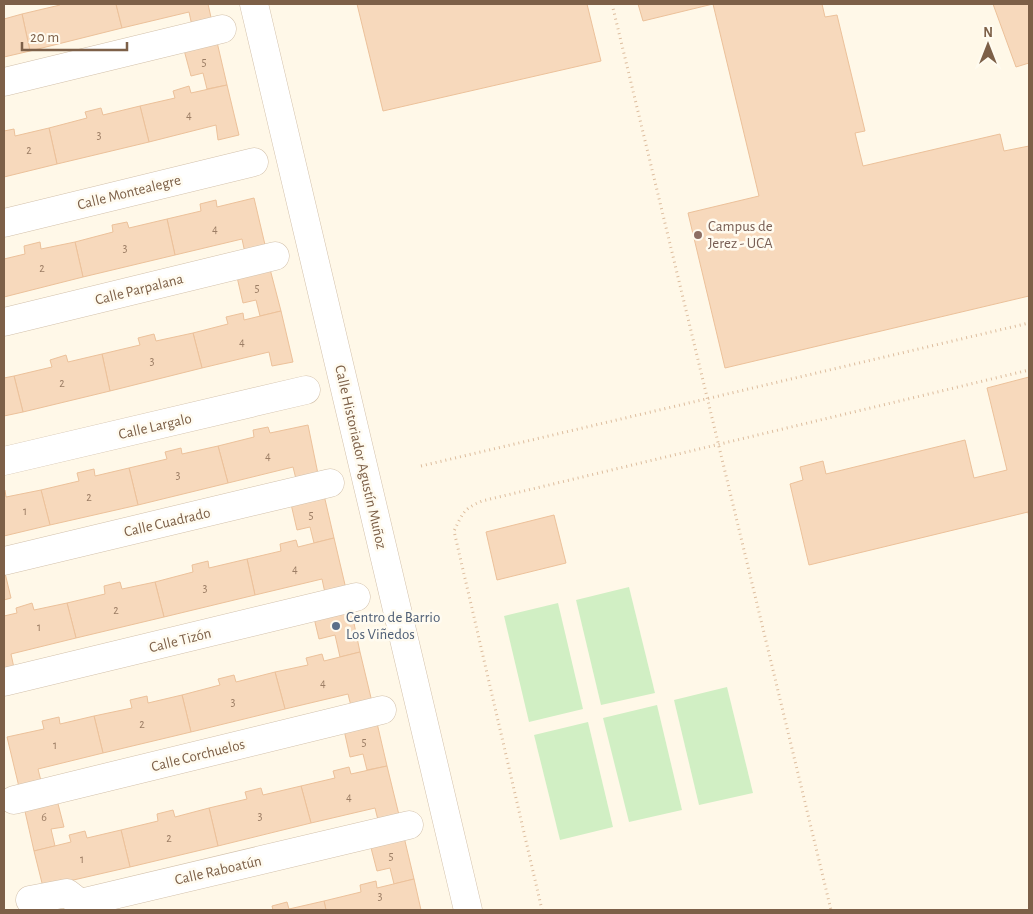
<svg xmlns="http://www.w3.org/2000/svg" width="1033" height="914" viewBox="0 0 1033 914" font-family="'Alegreya Sans',sans-serif">
<style>
.green{fill:#d1efc4}
.building{fill:#f7d9bc;stroke:#ecc19a}
.lines{fill:none;stroke-linecap:round;stroke-linejoin:round}
.minor-casing{stroke:#d3c1ab;stroke-width:29}
.path{stroke:#ddbd9e;stroke-width:3;stroke-dasharray:1 4;stroke-linecap:butt}
.minor{stroke:#fff;stroke-width:28}
.education-dot{fill:#8d6e63;stroke:#fffbf0;stroke-width:2}
.service-dot{fill:#5c6f8a;stroke:#fffbf0;stroke-width:2}
.labels{text-anchor:middle;stroke-width:5;stroke-linejoin:round;paint-order:stroke}
.number-label{font-size:12px;fill:#9c7e65}
.street-label{font-size:15px;fill:#7d6048;stroke:#fffbf0}
.education-label{font-size:15px;fill:#785e54;stroke:#fffbf0;text-anchor:start}
.service-label{font-size:15px;fill:#4e5e75;stroke:#fffbf0;text-anchor:start}
</style>
<rect width="100%" height="100%" fill="#fff8e8"/>
<g class="green">
<polygon points="629,587 655,693 601,705 576,600"/>
<polygon points="558,603 583,709 529,722 504,616"/>
<polygon points="727,687 753,793 699,805 674,700"/>
<polygon points="657,705 682,810 629,822 603,718"/>
<polygon points="588,722 613,827 560,840 534,735"/>
</g>
<g class="building">
<polygon points="60,4 116,4 122,28 30,51 22,14 60,5"/>
<polygon points="116,4 208,4 212,22 192,26 189,12 122,28"/>
<polygon points="357,4 587,4 601,61 383,111"/>
<polygon points="638,4 822,4 825,17 837,15 865,131 855,133 863,166 1000,134 1004,151 1029,146 1029,296 725,368 688,213 759,196 713,4 643,21"/>
<polygon points="993,4 1029,4 1029,63 1016,67"/>
<polygon points="22,14 30,51 4,57 4,19"/>
<polygon points="217,42 227,85 207,89 203,73 191,76 184,50"/>
<polygon points="227,85 239,135 218,140 216,125 149,142 140,106 175,98 173,91 189,86 191,93"/>
<polygon points="140,106 149,142 57,164 49,128 87,118 85,112 101,108 103,115"/>
<polygon points="49,128 57,164 4,177 4,131 14,129 15,136"/>
<polygon points="254,198 266,249 245,253 242,239 175,255 167,219 201,211 200,204 216,200 217,207"/>
<polygon points="167,219 175,255 83,277 75,242 113,232 112,225 127,222 129,228"/>
<polygon points="40,242 41,249 75,242 83,277 4,297 4,259 25,254 24,246"/>
<polygon points="270,269 281,311 260,316 256,300 243,303 237,277"/>
<polygon points="281,311 293,362 272,366 269,352 202,368 193,333 228,324 226,317 243,313 244,320"/>
<polygon points="193,333 202,368 110,391 102,354 140,345 138,338 154,334 156,341"/>
<polygon points="102,354 110,391 23,412 14,376 52,367 50,360 66,355 68,362"/>
<polygon points="14,376 23,412 4,416 4,378"/>
<polygon points="1029,377 1029,518 1028,512 809,565 790,484 803,480 800,467 823,461 826,474 965,440 974,478 1007,470 987,388"/>
<polygon points="308,425 318,474 296,479 293,467 228,483 218,446 254,437 253,430 268,427 270,433"/>
<polygon points="218,446 228,483 138,505 129,468 167,459 165,452 181,448 182,454"/>
<polygon points="129,468 138,505 50,525 41,490 79,481 77,473 94,469 95,476"/>
<polygon points="5,490 6,497 41,490 50,525 4,536 4,491"/>
<polygon points="324,495 334,538 314,543 310,527 297,530 291,504"/>
<polygon points="554,515 566,563 497,580 486,532"/>
<polygon points="334,538 346,589 325,593 322,579 255,595 247,559 281,551 280,544 296,540 298,547"/>
<polygon points="247,559 255,595 164,617 155,582 193,572 192,565 208,561 209,568"/>
<polygon points="4,573 5,573 11,598 4,600"/>
<polygon points="120,582 122,589 155,582 164,617 76,638 67,603 105,594 104,586"/>
<polygon points="32,603 34,610 67,603 76,638 11,654 14,668 4,671 4,616 17,613 16,608"/>
<polygon points="351,609 360,652 340,657 335,635 319,639 314,618"/>
<polygon points="360,652 372,702 351,706 348,694 285,709 275,672 308,665 306,658 322,654 324,661"/>
<polygon points="275,672 285,709 191,732 182,695 220,685 218,679 234,675 236,682"/>
<polygon points="182,695 191,732 103,753 94,716 132,708 130,700 147,696 148,703"/>
<polygon points="94,716 103,753 38,769 41,781 19,787 7,737 44,729 42,721 59,717 60,724"/>
<polygon points="377,723 387,766 367,770 363,754 350,757 344,730"/>
<polygon points="387,766 399,815 378,820 375,808 311,823 301,786 335,778 333,771 349,767 351,774"/>
<polygon points="301,786 311,823 218,846 209,808 247,799 245,792 261,788 263,795"/>
<polygon points="57,800 64,827 51,829 55,846 34,851 24,807"/>
<polygon points="209,808 218,846 130,867 121,830 158,821 157,814 173,810 175,817"/>
<polygon points="121,830 130,867 43,887 34,851 71,842 69,835 85,831 87,838"/>
<polygon points="404,837 414,879 394,884 390,868 377,871 370,844"/>
<polygon points="414,879 421,910 326,910 324,901 361,892 360,885 376,881 377,888"/>
<polygon points="324,901 326,910 273,910 272,906 287,902 289,909"/>
</g>
<g class="lines">
<g class="minor-casing">
<g id="minor">
<polyline points="254,4 468,910"/>
<polyline points="4,82 222,29"/>
<polyline points="4,223 254,162"/>
<polyline points="4,322 275,256"/>
<polyline points="4,461 306,390"/>
<polyline points="4,561 330,483"/>
<polyline points="4,682 356,597"/>
<polyline points="14,800 382,710"/>
<polyline points="30,900 67,893 80,903 409,825"/>
</g>
</g>
<g class="path">
<polyline points="612,4 831,910"/>
<polyline points="421,466 1029,323"/>
<path d="M542,910l-88,-379c9,-18 9,-22 28,-30l547,-131"/>
</g>
<use href="#minor" class="minor"/>
</g>
<circle class="education-dot" cx="698" cy="235" r="5"/>
<circle class="service-dot" cx="336" cy="626" r="5"/>
<g class="labels">
<g class="number-label">
<text x="204" y="66">5</text>
<text x="189" y="119">4</text>
<text x="99" y="139">3</text>
<text x="29" y="154">2</text>
<text x="215" y="233">4</text>
<text x="125" y="252">3</text>
<text x="42" y="272">2</text>
<text x="257" y="292">5</text>
<text x="242" y="346">4</text>
<text x="152" y="365">3</text>
<text x="62" y="387">2</text>
<text x="268" y="460">4</text>
<text x="178" y="479">3</text>
<text x="89" y="501">2</text>
<text x="25" y="515">1</text>
<text x="311" y="519">5</text>
<text x="295" y="573">4</text>
<text x="205" y="592">3</text>
<text x="116" y="614">2</text>
<text x="39" y="631">1</text>
<text x="323" y="687">4</text>
<text x="233" y="706">3</text>
<text x="142" y="728">2</text>
<text x="364" y="746">5</text>
<text x="55" y="749">1</text>
<text x="349" y="801">4</text>
<text x="260" y="820">3</text>
<text x="44" y="821">6</text>
<text x="169" y="842">2</text>
<text x="391" y="860">5</text>
<text x="82" y="863">1</text>
<text x="380" y="900">3</text>
</g>
<g class="street-label">
<text transform="translate(129 192) rotate(-14)" y="5">Calle Montealegre</text>
<text transform="translate(139 289) rotate(-14)" y="5">Calle Parpalana</text>
<text transform="translate(155 426) rotate(-13)" y="5">Calle Largalo</text>
<text transform="translate(361 457) rotate(77)" y="5">Calle Historiador Agustín Muñoz</text>
<text transform="translate(167 522) rotate(-13)" y="5">Calle Cuadrado</text>
<text transform="translate(180 640) rotate(-14)" y="5">Calle Tizón</text>
<text transform="translate(198 755) rotate(-14)" y="5">Calle Corchuelos</text>
<text transform="translate(218 870) rotate(-13)" y="5">Calle Raboatún</text>
</g>
<g class="education-label">
<text x="708" y="231">Campus de<tspan x="708" dy="17">Jerez - UCA</tspan></text>
</g>
<g class="service-label">
<text x="346" y="622">Centro de Barrio<tspan x="346" dy="17">Los Viñedos</tspan></text>
</g>
</g>
<rect width="1033" height="914" fill="none" stroke="#7d6048" stroke-width="10"/>
<g transform="translate(988 45)" stroke="#fffbf0" stroke-width="4" paint-order="stroke">
<path d="M0-4L9 19L0 12L-9 19Z" fill="#7d6048"/>
<text y="-8" font-size="14" font-weight="bold" text-anchor="middle" fill="#7d6048">N</text>
</g>
<path d="M22 42v8h105v-8" fill="none" stroke="#7d6048" stroke-width="2.5"/>
<text x="30" y="42" font-size="15" fill="#7d6048" stroke="#fffbf0" stroke-width="4" paint-order="stroke">20 m</text>
</svg>
